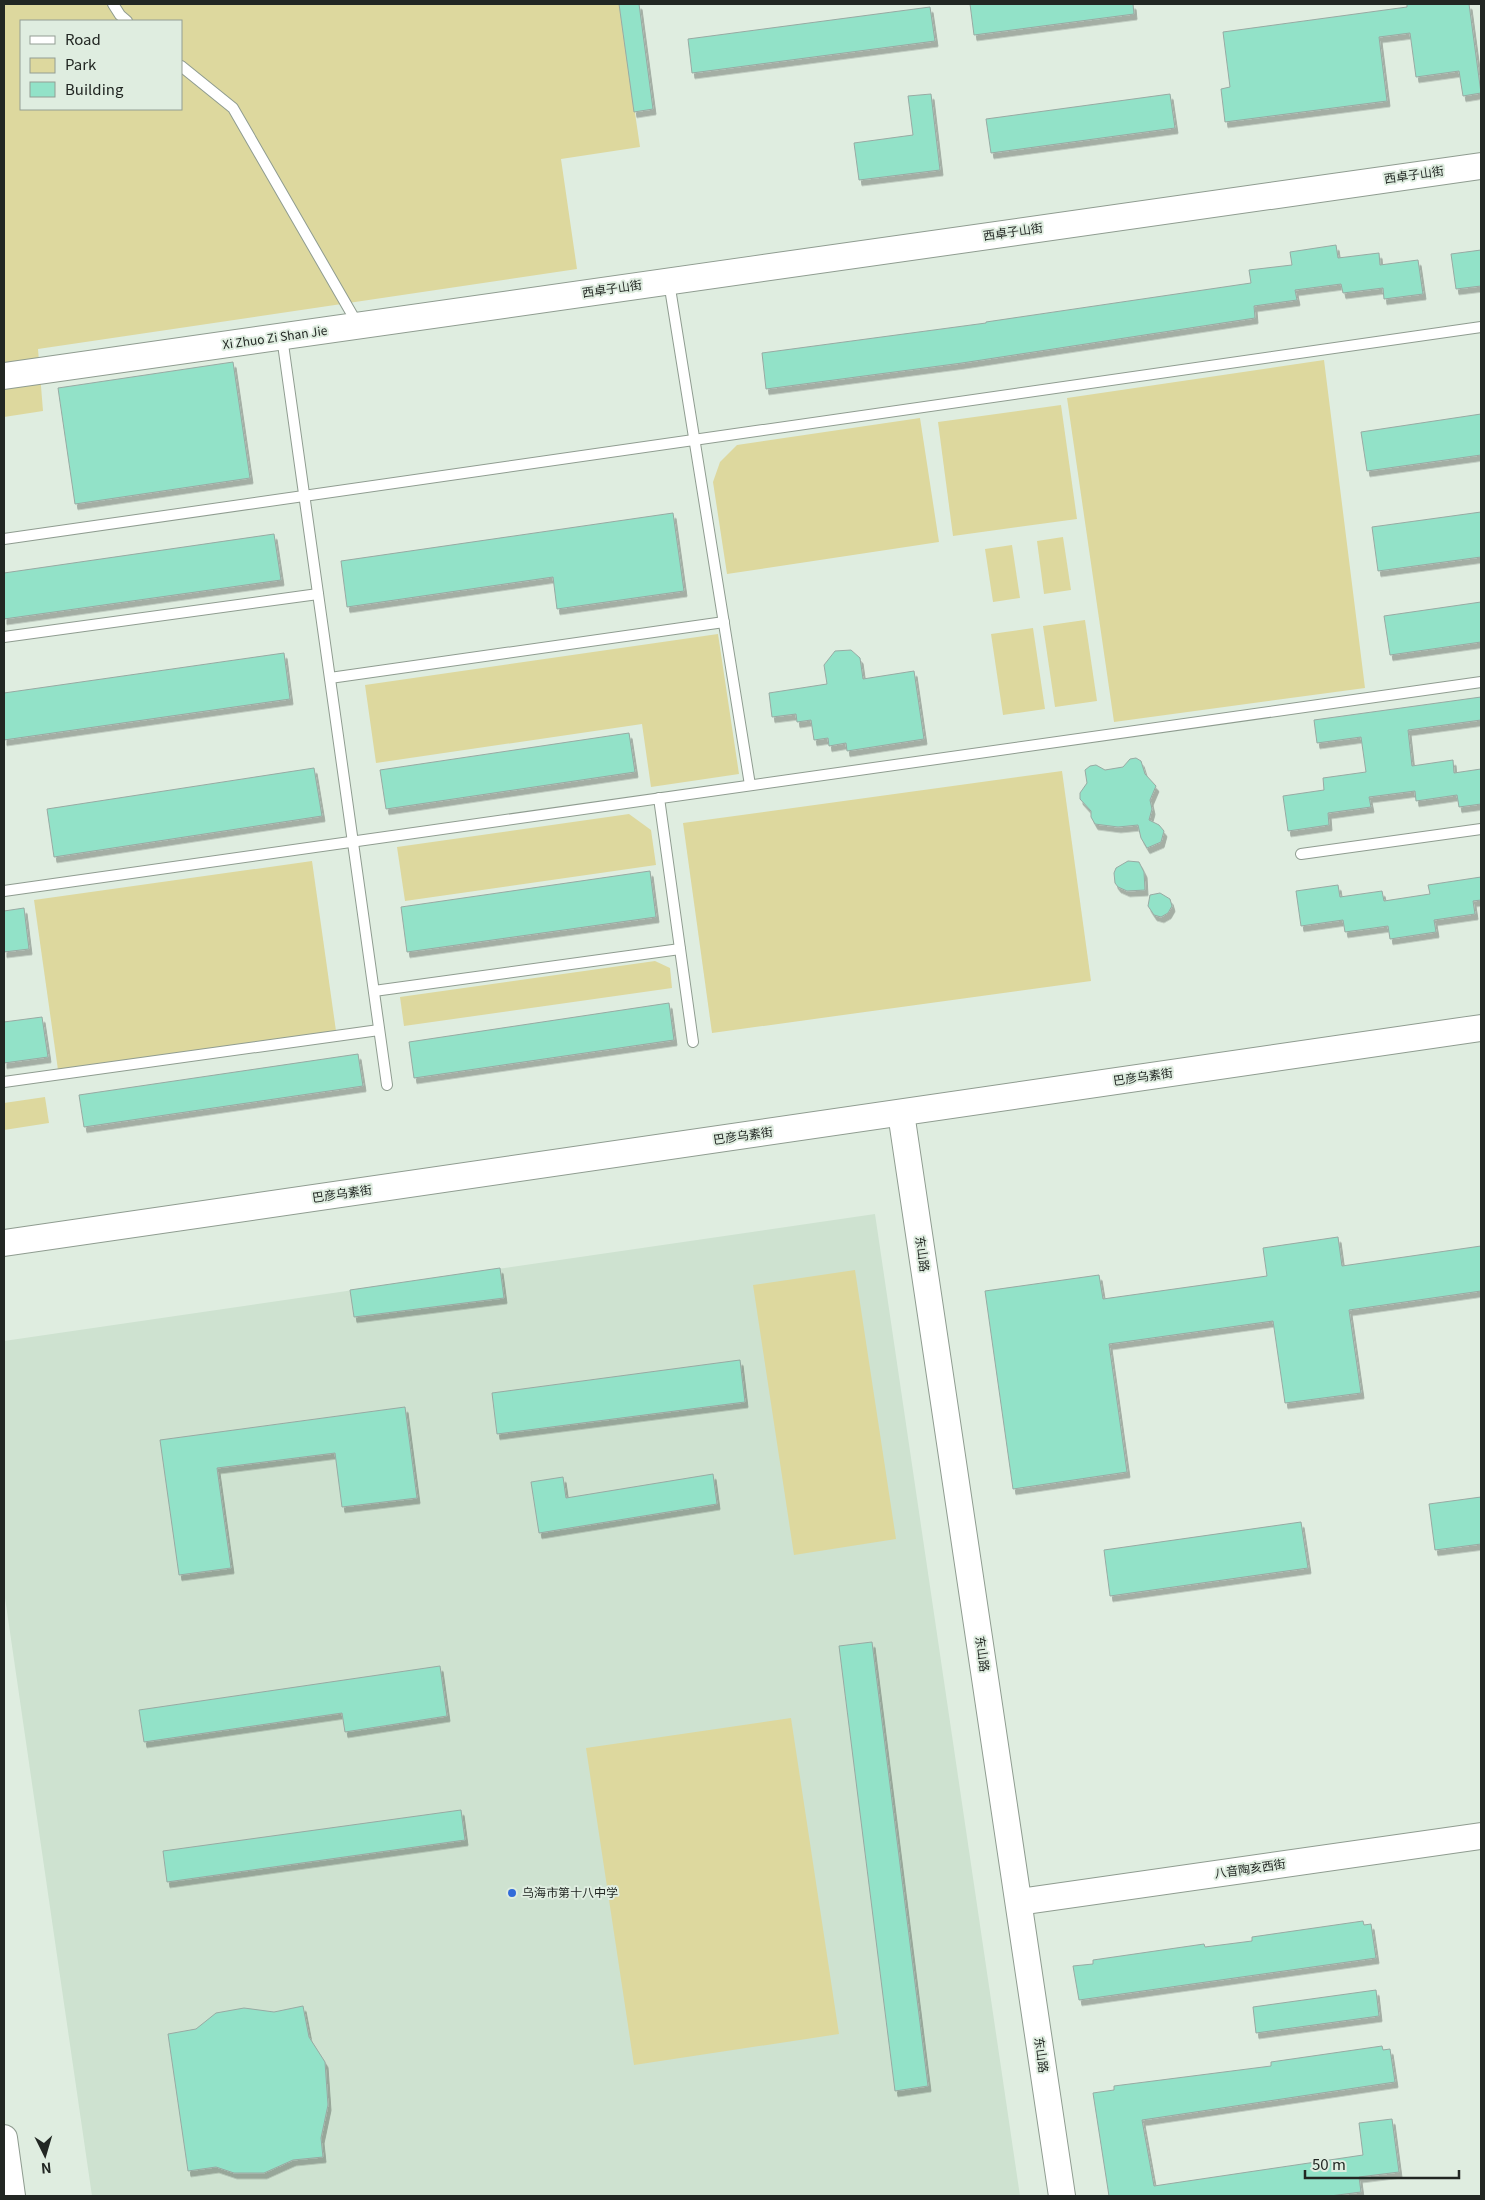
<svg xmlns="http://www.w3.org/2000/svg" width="1485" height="2200" viewBox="0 0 1485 2200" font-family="Georgia,'Noto Sans SC',serif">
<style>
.built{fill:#cee2d0}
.green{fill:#ddd89e;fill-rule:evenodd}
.building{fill:#92e2c8;stroke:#98aaa3;filter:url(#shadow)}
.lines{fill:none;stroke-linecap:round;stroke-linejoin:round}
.service-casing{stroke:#8f9c90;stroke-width:12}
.tertiary-casing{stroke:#8f9c90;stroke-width:28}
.service{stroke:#fff;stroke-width:10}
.tertiary{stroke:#fff;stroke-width:26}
.poi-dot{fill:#316bd9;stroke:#dfede0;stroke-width:2}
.labels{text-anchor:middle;stroke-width:4;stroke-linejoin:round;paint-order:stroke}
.street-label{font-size:12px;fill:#222723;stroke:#dfede0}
.poi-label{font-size:12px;fill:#222723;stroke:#dfede0;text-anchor:start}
</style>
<defs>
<filter id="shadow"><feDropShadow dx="3" dy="5.5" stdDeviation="0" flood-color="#0004"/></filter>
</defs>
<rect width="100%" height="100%" fill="#dfede0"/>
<polygon class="built" points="875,1214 1020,2196 92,2196 4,1591 4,1341"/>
<g class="green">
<path d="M4,4h615l21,143 -79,12 16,110 -539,80 5,62 -39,6zM21,21h160v88h-160z"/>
<polygon points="1324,360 1365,688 1114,722 1067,398"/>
<polygon points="1061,405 1077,519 953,536 938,422"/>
<polygon points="920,418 939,542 727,574 713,482 720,462 737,445"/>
<polygon points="1063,537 1071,590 1044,594 1037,541"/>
<polygon points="1012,545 1020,598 993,602 985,549"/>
<polygon points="1085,620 1097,701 1055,707 1043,626"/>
<polygon points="1033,628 1045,709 1003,715 991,634"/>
<polygon points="718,634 739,774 651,787 642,724 376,763 365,685"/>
<polygon points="1062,771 1091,981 712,1033 683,823"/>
<polygon points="629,814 651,830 656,865 405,901 397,847"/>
<polygon points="312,861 336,1031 58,1070 34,900"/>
<polygon points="655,961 670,968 672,988 404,1026 400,997"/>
<polygon points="45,1097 49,1123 4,1130 4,1103"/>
<polygon points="855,1270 896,1539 794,1555 753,1285"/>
<polygon points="791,1718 839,2034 634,2065 586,1748"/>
</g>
<g class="building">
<polygon points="619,4 639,4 653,109 634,112"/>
<polygon points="970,4 1133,4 1134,14 974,35"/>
<polygon points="1407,4 1469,4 1481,93 1463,96 1459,71 1416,77 1410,33 1379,37 1387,101 1225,122 1221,89 1230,87 1223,32 1407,7"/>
<polygon points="930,7 935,41 692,73 688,39"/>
<polygon points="931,94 940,170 859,180 854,143 913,135 908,96"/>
<polygon points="1170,94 1175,128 991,153 986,119"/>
<polygon points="1336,245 1338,258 1379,253 1380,265 1418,260 1423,294 1384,299 1383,288 1343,293 1341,284 1295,290 1297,300 1254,306 1255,318 962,363 766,389 762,353 986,323 986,322 1251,283 1249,270 1292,265 1290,252"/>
<polygon points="1481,250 1481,286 1456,289 1451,254"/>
<polygon points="233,362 250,478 75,504 58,388"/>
<polygon points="1481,414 1481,455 1367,471 1361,432"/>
<polygon points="1481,512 1481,557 1378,571 1372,527"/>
<polygon points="673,513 684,591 557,609 553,577 347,607 341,561"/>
<polygon points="274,534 281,580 4,619 4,573"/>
<polygon points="1481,602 1481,642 1390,655 1384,616"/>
<polygon points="851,650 860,658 863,679 914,671 924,739 847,751 846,743 829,746 828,738 814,740 811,720 797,722 796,714 772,717 769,693 827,684 824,665 835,651"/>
<polygon points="284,653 290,699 4,740 4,693"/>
<polygon points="1481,697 1481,720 1408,730 1412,766 1453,760 1454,773 1481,769 1481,804 1459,807 1457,795 1416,801 1415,791 1369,797 1371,807 1328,813 1329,825 1288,831 1283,796 1324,790 1323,778 1366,772 1361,737 1317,743 1314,720"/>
<polygon points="629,733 635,772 386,809 380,770"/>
<polygon points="1136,758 1141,761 1145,774 1156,786 1150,800 1152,809 1149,820 1159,825 1164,831 1161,842 1147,848 1141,838 1138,825 1118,827 1095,824 1091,817 1091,811 1080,799 1080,793 1087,783 1085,770 1090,766 1096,765 1105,770 1123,767 1130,759"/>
<polygon points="314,768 322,816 54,857 47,809"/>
<polygon points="1128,861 1139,862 1144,872 1145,890 1127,891 1118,887 1115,883 1114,873 1116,868"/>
<polygon points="650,871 656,917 407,952 401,907"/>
<polygon points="1481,877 1481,900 1473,901 1475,914 1434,920 1436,932 1390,939 1388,926 1345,932 1343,920 1301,926 1296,891 1338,885 1340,897 1382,891 1384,901 1430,894 1428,885"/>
<polygon points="1160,893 1170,899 1172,906 1168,913 1161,917 1154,915 1148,906 1150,895"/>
<polygon points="24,908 29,949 4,952 4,911"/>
<polygon points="669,1003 674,1040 414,1078 409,1042"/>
<polygon points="42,1017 48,1057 4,1063 4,1022"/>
<polygon points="358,1054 363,1086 84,1127 79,1095"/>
<polygon points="1338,1237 1342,1266 1481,1246 1481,1291 1349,1310 1361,1393 1285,1403 1273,1321 1109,1344 1127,1472 1013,1489 985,1291 1099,1275 1103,1299 1267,1276 1263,1248"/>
<polygon points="500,1268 504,1298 354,1317 350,1290"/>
<polygon points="740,1360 745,1402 497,1434 492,1393"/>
<polygon points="405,1407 417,1498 342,1507 335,1453 217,1468 231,1568 179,1575 160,1440"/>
<polygon points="713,1474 717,1504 539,1533 531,1482 563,1477 566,1498"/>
<polygon points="1481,1497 1481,1544 1435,1550 1429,1504"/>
<polygon points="1301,1522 1308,1568 1110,1596 1104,1550"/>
<polygon points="872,1642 928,2086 895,2091 839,1646"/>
<polygon points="440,1666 447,1716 345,1732 342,1713 144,1742 139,1710"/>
<polygon points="461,1810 465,1840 167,1882 163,1851"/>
<polygon points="1363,1921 1364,1925 1371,1924 1376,1958 1079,2000 1073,1966 1093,1964 1093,1960 1204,1944 1205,1947 1252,1941 1252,1937"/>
<polygon points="1376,1990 1379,2016 1256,2033 1253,2007"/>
<polygon points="303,2006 309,2037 325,2062 328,2105 321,2138 323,2157 293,2160 264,2173 234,2173 216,2167 188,2171 168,2034 196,2029 216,2013 244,2008 274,2012"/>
<polygon points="1382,2046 1383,2050 1390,2049 1395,2082 1142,2120 1154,2186 1363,2155 1359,2123 1392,2119 1399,2172 1359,2177 1361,2192 1330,2196 1109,2196 1093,2093 1114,2090 1114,2086 1271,2066 1271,2062"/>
</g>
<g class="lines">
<g class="service-casing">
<g id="service">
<polyline points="113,4 120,15 127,21"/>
<polyline points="181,66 233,108 357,323"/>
<polyline points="669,282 750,785"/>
<polyline points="282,337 387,1085"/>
<polyline points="4,539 1481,327"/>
<polyline points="4,637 318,594"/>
<polyline points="330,678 724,622"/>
<polyline points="659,798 693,1042"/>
<polyline points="1301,854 1481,829"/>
<polyline points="4,891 1481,682"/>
<polyline points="374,991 680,949"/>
<polyline points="4,1082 379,1030"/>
</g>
</g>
<g class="tertiary-casing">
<g id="tertiary">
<polyline points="4,376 1481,166"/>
<polyline points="901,1113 1062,2196"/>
<polyline points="4,1243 1481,1028"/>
<polyline points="1019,1902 1481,1836"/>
<polyline points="4,2138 12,2196"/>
</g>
</g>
<use href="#service" class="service"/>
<use href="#tertiary" class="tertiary"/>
</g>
<circle class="poi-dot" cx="512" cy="1893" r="5"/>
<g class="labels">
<g class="street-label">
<text transform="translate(1414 175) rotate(-8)" y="4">西卓子山街</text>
<text transform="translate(1013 232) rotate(-8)" y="4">西卓子山街</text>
<text transform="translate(612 289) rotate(-8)" y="4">西卓子山街</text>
<text transform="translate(275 338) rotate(-8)" y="4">Xi Zhuo Zi Shan Jie</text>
<text transform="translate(1143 1077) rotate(-8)" y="4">巴彦乌素街</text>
<text transform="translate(743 1136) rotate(-8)" y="4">巴彦乌素街</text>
<text transform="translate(342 1194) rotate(-8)" y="4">巴彦乌素街</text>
<text transform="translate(922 1254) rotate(82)" y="4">东山路</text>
<text transform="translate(982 1654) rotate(82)" y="4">东山路</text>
<text transform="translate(1250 1869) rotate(-8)" y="4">八音陶亥西街</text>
<text transform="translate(1041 2055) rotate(82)" y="4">东山路</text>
</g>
<g class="poi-label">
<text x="522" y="1897">乌海市第十八中学</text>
</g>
</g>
<rect width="1485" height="2200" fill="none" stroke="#222723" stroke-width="10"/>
<rect x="20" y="20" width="162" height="90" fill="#dfede0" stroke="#939e94"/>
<rect x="30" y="36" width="25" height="8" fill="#ffffff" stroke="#939e94"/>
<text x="65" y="45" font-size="15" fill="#222723">Road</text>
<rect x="30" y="58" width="25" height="15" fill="#ddd89e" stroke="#939e94"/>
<text x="65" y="70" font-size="15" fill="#222723">Park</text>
<rect x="30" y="82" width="25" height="15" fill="#92e2c8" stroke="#939e94"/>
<text x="65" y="95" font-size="15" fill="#222723">Building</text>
<g transform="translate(45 2155) rotate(175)" stroke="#dfede0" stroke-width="4" paint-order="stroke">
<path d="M0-4L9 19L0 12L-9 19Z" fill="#222723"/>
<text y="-8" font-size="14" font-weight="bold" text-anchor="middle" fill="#222723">N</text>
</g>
<path d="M1305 2170v8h154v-8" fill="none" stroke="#222723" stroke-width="2.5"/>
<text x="1312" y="2170" font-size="15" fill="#222723" stroke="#dfede0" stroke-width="4" paint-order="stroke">50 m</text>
</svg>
